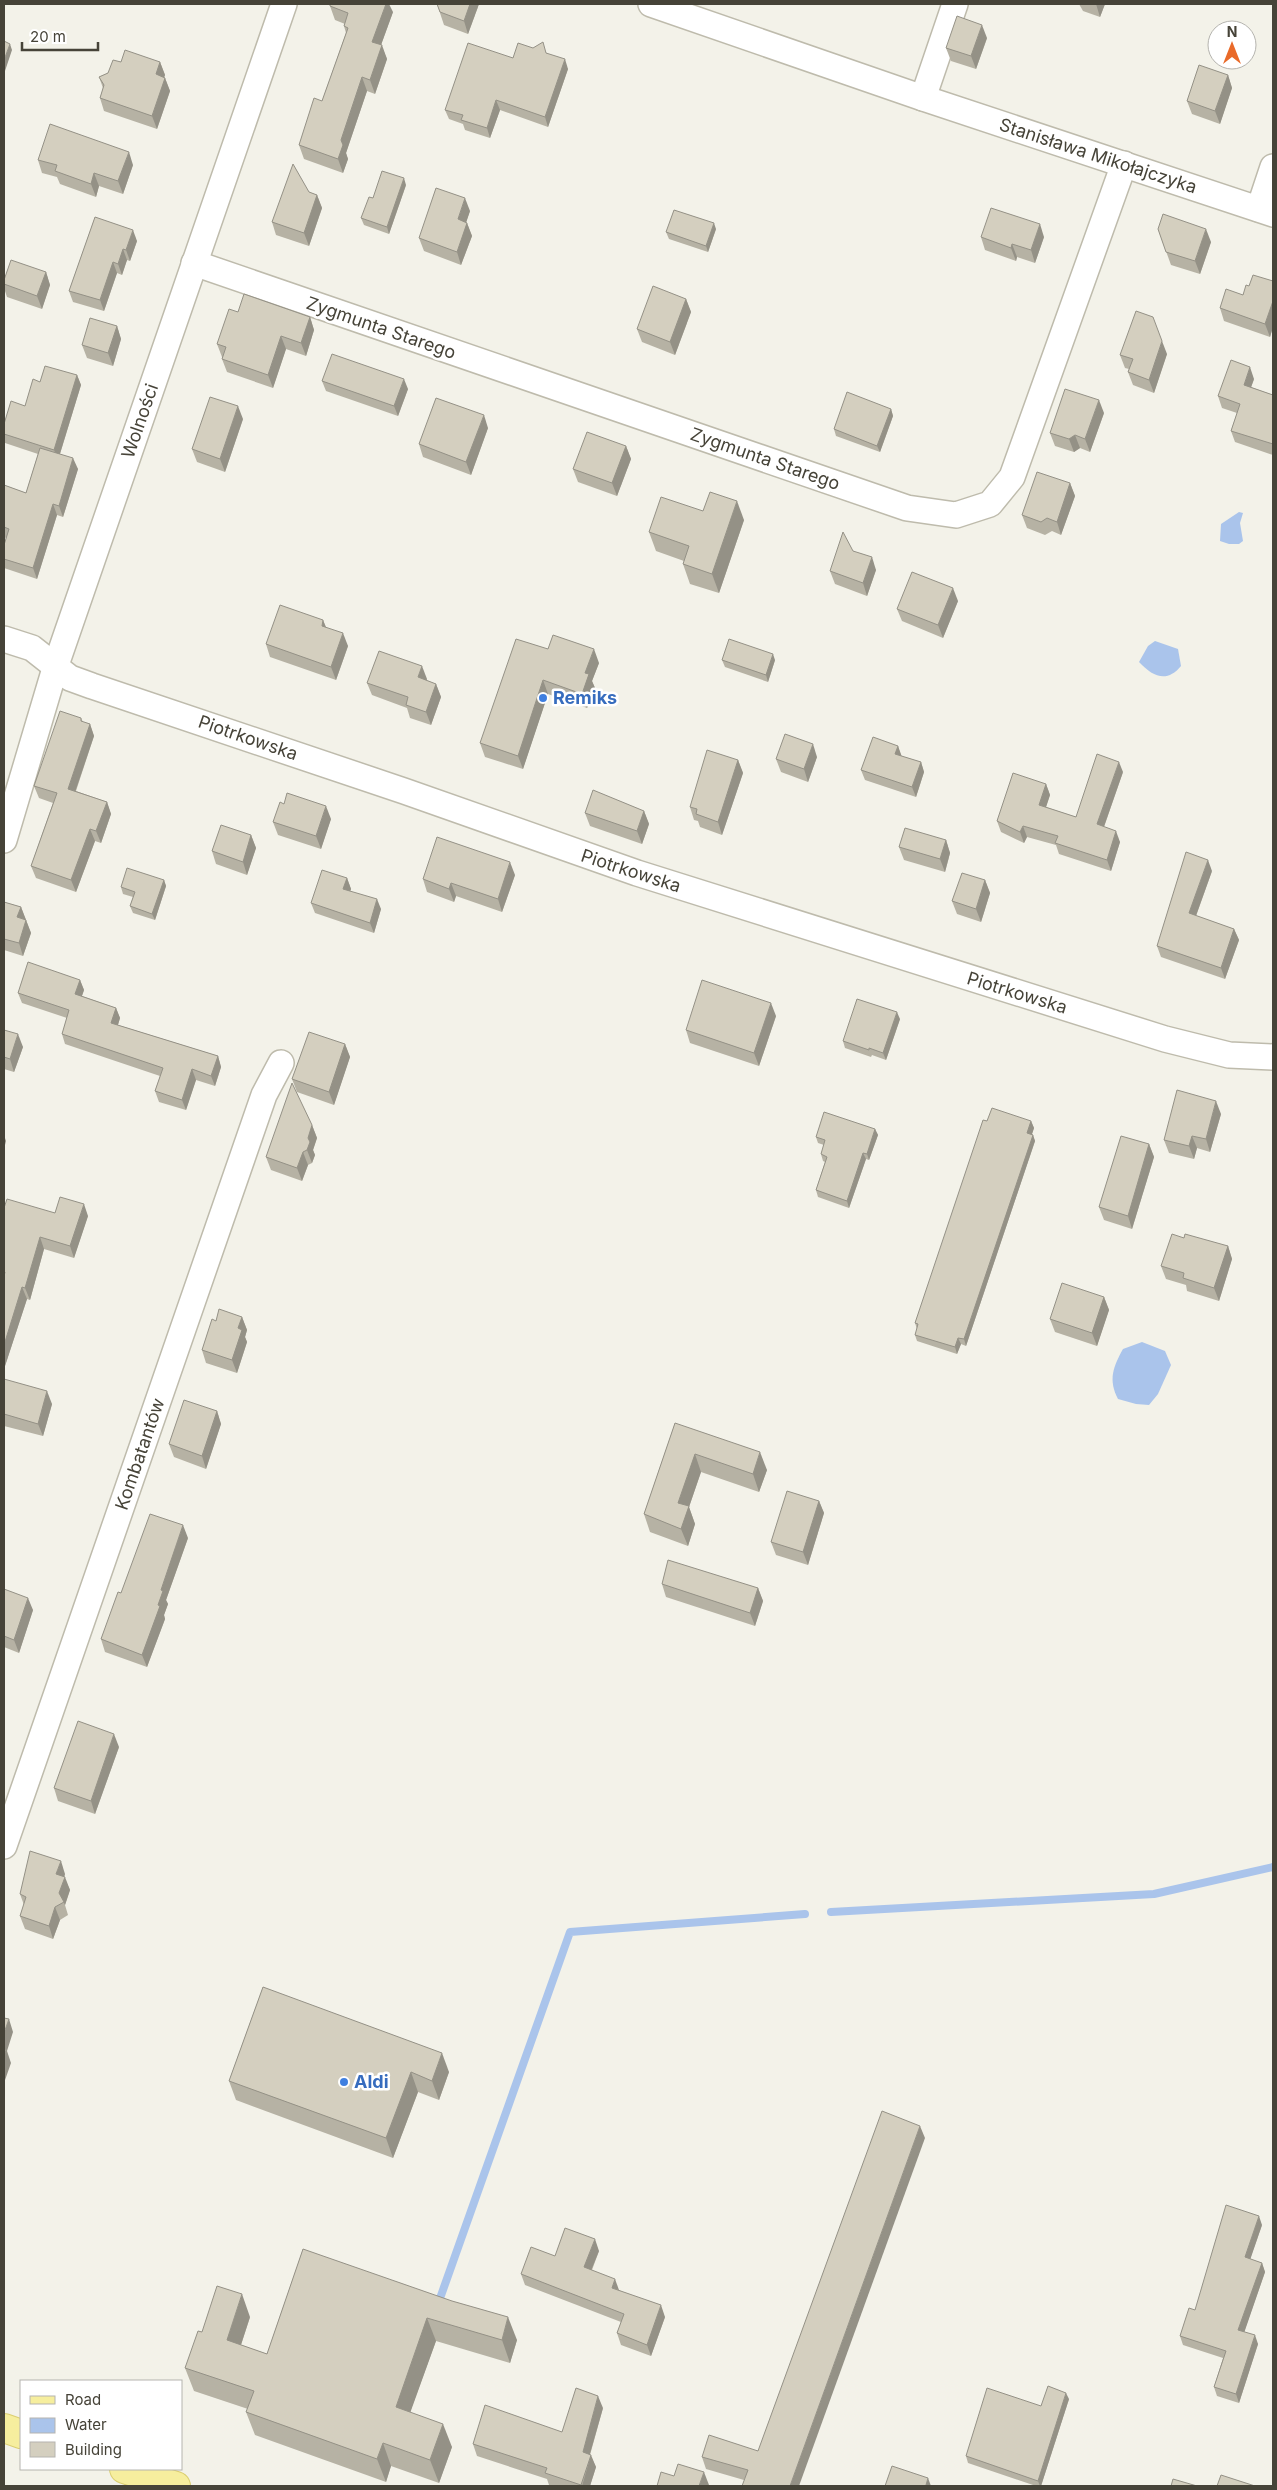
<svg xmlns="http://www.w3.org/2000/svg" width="1277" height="2490" viewBox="0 0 1277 2490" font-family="Inter,sans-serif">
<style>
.water{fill:#aac4eb}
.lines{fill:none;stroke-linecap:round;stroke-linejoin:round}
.stream{stroke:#aac4eb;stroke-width:8}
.minor-casing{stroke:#bebbac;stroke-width:28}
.major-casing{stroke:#dbce6f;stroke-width:30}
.minor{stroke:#fff;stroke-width:25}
.major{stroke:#f6ee9e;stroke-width:28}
.wall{fill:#b6b2a4}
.shaded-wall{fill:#949186}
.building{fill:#d4cfbf;stroke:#949186}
.shop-dot{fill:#3f7fe0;stroke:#fff;stroke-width:2}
.labels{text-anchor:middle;stroke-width:5;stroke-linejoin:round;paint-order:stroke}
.street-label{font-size:18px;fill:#464338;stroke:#fff}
.shop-label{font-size:18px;font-weight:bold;fill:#366cbe;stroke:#fff;text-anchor:start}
</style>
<rect width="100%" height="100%" fill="#f3f2e9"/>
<g class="water">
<polygon points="1239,512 1243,513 1240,523 1243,541 1239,544 1229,544 1220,541 1221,524"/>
<path d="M1155,641l23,8 3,17c-14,17 -28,11 -42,-4l9,-16z"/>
<path d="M1142,1342l23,9 6,14 -13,29 -9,11 -13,-1 -18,-5c-10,-19 -5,-32 5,-50z"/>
</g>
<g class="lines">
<g class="stream">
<polyline points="831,1912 1154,1894 1273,1867"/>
<polyline points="438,2304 570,1932 805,1914"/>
</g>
<g class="minor-casing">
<g id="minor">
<polyline points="651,4 923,98 1273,214"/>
<polyline points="923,98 955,4"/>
<polyline points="1259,209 1273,167"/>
<polyline points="194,263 907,508 956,515 990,504 1012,477 1124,164"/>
<polyline points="4,639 32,648 70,678 92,686 404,791 637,873 1165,1039 1229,1055 1273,1057"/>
<polyline points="4,840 56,665 284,4"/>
<polyline points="4,1846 264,1095 281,1063"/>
</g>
</g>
<g class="major-casing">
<g id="major">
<polyline points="4,2428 21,2434"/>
<polyline points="124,2469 176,2486"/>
</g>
</g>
<use href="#minor" class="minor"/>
<use href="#major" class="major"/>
</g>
<g class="wall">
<polygon points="437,4 479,4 468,34 444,25"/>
<polygon points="1079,4 1105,4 1100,17 1083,11"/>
<polygon points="330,6 393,12 381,45 387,59 375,94 367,91 346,153 348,159 343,173 304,159 299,145 322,101 346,33 344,26 345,24 335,20"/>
<polygon points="987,38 976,69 951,61 946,48"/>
<polygon points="547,53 568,69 548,127 500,110 490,138 465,130 463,124 449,119 445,110 513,58"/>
<polygon points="121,62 160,62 165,75 164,77 165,78 170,91 157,129 104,111 100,98 103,88 99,77 108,73"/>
<polygon points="1228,75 1232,88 1220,124 1192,114 1187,101"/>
<polygon points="38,160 133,165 123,194 99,186 96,197 60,184 57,177 42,173"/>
<polygon points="406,185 389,234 364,225 361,218"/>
<polygon points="309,192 317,195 322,208 309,246 276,235 272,222"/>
<polygon points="470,211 466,222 467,223 472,236 461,265 424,251 419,238"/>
<polygon points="95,217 137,241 130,261 127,260 122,275 117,273 104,311 73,302 69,291"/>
<polygon points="716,229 708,252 669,239 666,232"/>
<polygon points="1158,229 1211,242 1200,274 1171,265"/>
<polygon points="981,237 1044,237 1035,263 1017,257 1016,261 985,250"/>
<polygon points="46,272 50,285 42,309 7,297 4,288 4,280"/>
<polygon points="1273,281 1273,327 1270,337 1224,321 1220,308 1243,295 1249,286"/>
<polygon points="686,299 691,312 675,355 642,342 637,329"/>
<polygon points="310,317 314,330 306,356 286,349 273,388 227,372 222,359 223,358 222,357 217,344"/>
<polygon points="117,326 121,339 113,366 87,358 82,345"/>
<polygon points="1167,354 1154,393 1133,385 1128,372 1129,369 1125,368 1120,355"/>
<polygon points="77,375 81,385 60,454 78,469 63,517 57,515 37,579 4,568 4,545 6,538 4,537 4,485 26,493 38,454 5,443 4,440 4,424 25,406 40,382"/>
<polygon points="1254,379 1251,387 1273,395 1273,455 1235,442 1231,431 1237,413 1222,408 1218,396"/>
<polygon points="322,381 408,389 398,416 326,391"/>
<polygon points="891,409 893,416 880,452 836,436 834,429"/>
<polygon points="1104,413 1090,452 1080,448 1074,452 1055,446 1050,433"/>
<polygon points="243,419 225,472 197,462 192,449"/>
<polygon points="488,428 471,475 423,457 419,444"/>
<polygon points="626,446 631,459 617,496 578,482 573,469"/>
<polygon points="1070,483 1075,496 1061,535 1052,531 1045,535 1027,528 1022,515"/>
<polygon points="703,511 744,520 719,593 690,584 683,564 684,561 656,551 649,532"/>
<polygon points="853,551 876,570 867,596 835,584 830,571"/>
<polygon points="958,601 943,638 902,621 897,609"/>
<polygon points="323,620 326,627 348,646 336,680 270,657 266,644"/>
<polygon points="548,649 599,663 592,681 595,688 587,708 548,694 523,769 485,757 480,743"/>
<polygon points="722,660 775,660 768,682 725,667"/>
<polygon points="427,679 426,680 436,684 441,697 431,725 410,718 407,708 372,695 367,683"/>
<polygon points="81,718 83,722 90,724 94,736 76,791 107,802 111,814 101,843 95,841 76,892 36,878 31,866 53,803 39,798 34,786"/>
<polygon points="898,746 901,756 921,762 924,772 916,797 865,780 861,770"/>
<polygon points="817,757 808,782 781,772 776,759"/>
<polygon points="738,760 743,773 722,835 700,827 698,821 694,820 690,807"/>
<polygon points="1123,772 1104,827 1120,842 1111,871 1059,854 1056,845 1027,837 1024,843 1001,832 997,821 1046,784 1050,795 1046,807 1076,817"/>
<polygon points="644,811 649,824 642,844 590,826 585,813"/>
<polygon points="331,819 321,849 278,835 273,822"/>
<polygon points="251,835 256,848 247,875 216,864 212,851"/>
<polygon points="946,840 950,853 945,872 904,860 899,847"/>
<polygon points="1212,871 1196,916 1234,929 1239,940 1225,979 1161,957 1157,946"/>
<polygon points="515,875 502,912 456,896 454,902 427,892 423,879"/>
<polygon points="347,878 351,889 350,891 381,909 374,933 315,913 311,903"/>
<polygon points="164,880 166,886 155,920 133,913 130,906 133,897 123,894 121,887"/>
<polygon points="985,880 990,893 981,922 957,914 952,901"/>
<polygon points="4,902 21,907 31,933 23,956 4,950"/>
<polygon points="80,980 84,990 82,996 116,1008 120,1018 118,1025 218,1056 221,1067 215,1086 196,1080 186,1110 159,1102 155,1091 160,1076 65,1044 62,1034 67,1018 22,1003 18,993"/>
<polygon points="776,1016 759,1066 690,1043 686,1030"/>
<polygon points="900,1019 886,1060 872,1055 871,1057 845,1048 843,1041"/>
<polygon points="4,1030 23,1047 14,1072 4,1069"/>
<polygon points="345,1044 350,1057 334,1105 297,1092 292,1079"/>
<polygon points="1221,1114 1210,1152 1197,1148 1194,1159 1169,1153 1164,1140"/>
<polygon points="987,1121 1031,1121 1034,1128 1032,1134 1033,1135 1035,1141 966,1346 961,1344 957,1354 917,1341 915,1335 917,1329 915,1323"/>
<polygon points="312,1125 317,1138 313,1150 315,1155 312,1163 308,1165 302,1181 271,1170 266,1157"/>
<polygon points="875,1129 878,1135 869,1160 866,1159 849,1208 818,1197 816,1190 825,1162 823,1161 821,1154 824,1145 818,1143 816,1137"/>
<polygon points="1149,1144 1154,1157 1132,1229 1104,1220 1099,1207"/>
<polygon points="4,1208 55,1213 88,1216 74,1258 44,1249 30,1300 27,1299 4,1369"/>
<polygon points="1184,1238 1228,1246 1232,1259 1219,1301 1187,1291 1186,1285 1166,1279 1161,1266"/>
<polygon points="1104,1297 1109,1310 1097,1346 1055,1332 1050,1319"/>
<polygon points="242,1317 247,1330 245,1337 247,1342 237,1373 206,1363 202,1350 216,1321"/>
<polygon points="4,1379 52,1404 43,1436 4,1426"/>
<polygon points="217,1411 221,1424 206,1469 174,1457 169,1444"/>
<polygon points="675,1423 767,1470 759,1492 701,1472 689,1507 695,1524 688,1546 650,1532 644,1514"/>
<polygon points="819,1501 824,1513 808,1565 776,1555 771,1542"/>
<polygon points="188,1538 166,1600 168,1604 164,1615 165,1619 147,1667 105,1652 101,1639 121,1593"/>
<polygon points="662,1584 758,1588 763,1601 755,1626 666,1597"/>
<polygon points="4,1589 33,1610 19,1653 4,1647"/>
<polygon points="119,1747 95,1814 58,1801 54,1788"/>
<polygon points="65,1874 64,1877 70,1890 65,1905 68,1915 60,1920 53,1939 25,1929 20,1916 24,1905 20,1894"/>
<polygon points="263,1987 449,2072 439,2100 418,2092 393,2158 236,2100 229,2081"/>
<polygon points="925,2138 744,2480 706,2469 702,2457 758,2451"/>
<polygon points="1262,2225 1250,2259 1262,2263 1265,2272 1244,2332 1258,2344 1239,2403 1217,2396 1214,2387 1223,2358 1183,2345 1180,2336 1195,2310"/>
<polygon points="303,2249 517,2340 510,2363 436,2341 410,2412 452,2447 439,2483 391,2466 386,2482 255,2435 246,2412 248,2409 194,2391 185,2368 250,2317 241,2345 267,2354"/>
<polygon points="599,2251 592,2270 619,2290 665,2317 651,2356 621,2345 617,2333 621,2322 525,2285 521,2274 555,2256"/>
<polygon points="1069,2399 1041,2486 1036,2486 968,2463 966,2456 1041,2406"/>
<polygon points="603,2408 590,2455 596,2467 590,2486 553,2486 549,2485 547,2479 477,2456 473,2444 562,2432"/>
</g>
<g class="shaded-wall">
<polygon points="386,4 389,4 393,12 377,56 372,42"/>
<polygon points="470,4 479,4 468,34 464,21"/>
<polygon points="1096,4 1105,4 1100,17"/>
<polygon points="982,25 987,38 976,69 971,56"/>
<polygon points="10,44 12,50 4,74 4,60"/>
<polygon points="382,45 387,59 375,94 370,80"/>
<polygon points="565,59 568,69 548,127 545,117"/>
<polygon points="160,62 165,75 161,87 156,74"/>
<polygon points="1228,75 1232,88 1220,124 1215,111"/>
<polygon points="362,77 367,91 346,153 348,159 343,173 338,159 341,140"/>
<polygon points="165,78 170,91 157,129 152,116"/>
<polygon points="496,100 500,110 490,138 487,128"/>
<polygon points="129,152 133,165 123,194 118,181"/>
<polygon points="94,173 99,186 96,197 91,184"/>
<polygon points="404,178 406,185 389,234 387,227"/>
<polygon points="317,195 322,208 309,246 304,233"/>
<polygon points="465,198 470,211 463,232 458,219"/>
<polygon points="467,223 472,236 461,265 457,252"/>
<polygon points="714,223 716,229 708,252 706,246"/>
<polygon points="1040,224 1044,237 1035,263 1031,250"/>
<polygon points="1206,229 1211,242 1200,274 1195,261"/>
<polygon points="133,230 137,241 130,261 126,250"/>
<polygon points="1012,244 1017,257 1016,261 1011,248"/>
<polygon points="123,249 127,260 122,275 118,264"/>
<polygon points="113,262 117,273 104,311 100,300"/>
<polygon points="46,272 50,285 42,309 37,296"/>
<polygon points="686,299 691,312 675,355 670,342"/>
<polygon points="1273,301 1273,327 1270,337 1265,324"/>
<polygon points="310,317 314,330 306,356 301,343"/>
<polygon points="117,326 121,339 113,366 108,353"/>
<polygon points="281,336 286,349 273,388 268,375"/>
<polygon points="1162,341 1167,354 1154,393 1149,380"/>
<polygon points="1250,367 1254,379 1248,396 1244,385"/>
<polygon points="77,375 81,385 58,460 54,450"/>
<polygon points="404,379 408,389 398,416 394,406"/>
<polygon points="1099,400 1104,413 1090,452 1085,439"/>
<polygon points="238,406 243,419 225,472 220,459"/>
<polygon points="891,409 893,416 880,452 877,446"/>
<polygon points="484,415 488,428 471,475 466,462"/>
<polygon points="1075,435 1080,448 1074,452 1069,439"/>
<polygon points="626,446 631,459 617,496 612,483"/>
<polygon points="73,458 78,469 63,517 59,506"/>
<polygon points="1070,483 1075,496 1061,535 1057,522"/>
<polygon points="737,501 744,520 719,593 712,574"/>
<polygon points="53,504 57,515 37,579 33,568"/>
<polygon points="872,557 876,570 867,596 863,583"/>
<polygon points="953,588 958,601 943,638 938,625"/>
<polygon points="323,620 328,633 322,626"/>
<polygon points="343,633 348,646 336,680 331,667"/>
<polygon points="594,649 599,663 592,681 595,688 587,708 582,694 585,673"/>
<polygon points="773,654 775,660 768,682 766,675"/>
<polygon points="422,666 427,679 423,690 418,677"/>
<polygon points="543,680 548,694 523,769 518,756"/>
<polygon points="436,684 441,697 431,725 426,712"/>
<polygon points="90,724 94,736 72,801 68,789"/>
<polygon points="813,744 817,757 808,782 804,769"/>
<polygon points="898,746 902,757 895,754"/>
<polygon points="738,760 743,773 722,835 718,822"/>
<polygon points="921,762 924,772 916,797 912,787"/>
<polygon points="1119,762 1123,772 1101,835 1097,824"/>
<polygon points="1046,784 1050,795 1043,816 1039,805"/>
<polygon points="107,802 111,814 101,843 96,831"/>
<polygon points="326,806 331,819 321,849 316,836"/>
<polygon points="644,811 649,824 642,844 637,831"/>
<polygon points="1023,826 1027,837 1024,843 1020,832"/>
<polygon points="90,829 95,841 76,892 71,880"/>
<polygon points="1116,831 1120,842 1111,871 1107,860"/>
<polygon points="251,835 256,848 247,875 243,862"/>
<polygon points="946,840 950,853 945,872 940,859"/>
<polygon points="1208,860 1212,871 1193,924 1189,913"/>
<polygon points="510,862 515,875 502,912 498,899"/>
<polygon points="347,878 351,889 347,900 343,889"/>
<polygon points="164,880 166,886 155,920 152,914"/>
<polygon points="985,880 990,893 981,922 976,909"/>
<polygon points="451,883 456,896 454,902 449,889"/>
<polygon points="377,899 381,909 374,933 370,923"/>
<polygon points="21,907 26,920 17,917"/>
<polygon points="26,920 31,933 23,956 19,943"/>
<polygon points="1234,929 1239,940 1225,979 1221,968"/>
<polygon points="80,980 84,990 79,1004 75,994"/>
<polygon points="771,1003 776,1016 759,1066 754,1053"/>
<polygon points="116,1008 120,1018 115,1034 111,1023"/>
<polygon points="897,1012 900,1019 886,1060 883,1053"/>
<polygon points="18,1034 23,1047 14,1072 10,1059"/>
<polygon points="345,1044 350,1057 334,1105 329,1092"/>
<polygon points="218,1056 221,1067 215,1086 211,1076"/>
<polygon points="192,1069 196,1080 186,1110 182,1100"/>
<polygon points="1216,1101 1221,1114 1210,1152 1206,1139"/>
<polygon points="1031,1121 1034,1128 1030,1140 1027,1133"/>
<polygon points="312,1125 317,1138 313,1150 315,1155 312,1163 307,1150 308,1138"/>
<polygon points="875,1129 878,1135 869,1160 867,1154"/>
<polygon points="4,1135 6,1141 4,1149"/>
<polygon points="1033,1135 1035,1141 966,1346 964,1339"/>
<polygon points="1192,1136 1197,1148 1194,1159 1189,1146"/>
<polygon points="1149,1144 1154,1157 1132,1229 1128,1216"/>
<polygon points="303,1152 308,1165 302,1181 297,1168"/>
<polygon points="863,1153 866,1159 849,1208 847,1201"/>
<polygon points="84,1204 88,1216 74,1258 70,1246"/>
<polygon points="40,1237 44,1249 30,1300 25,1288"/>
<polygon points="1228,1246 1232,1259 1219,1301 1214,1288"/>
<polygon points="22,1287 27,1299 4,1369 4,1345"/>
<polygon points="1104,1297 1109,1310 1097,1346 1092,1333"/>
<polygon points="242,1317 247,1330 245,1337 247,1342 237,1373 232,1360 238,1328"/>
<polygon points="958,1338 961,1344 957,1354 955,1347"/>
<polygon points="47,1391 52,1404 43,1436 38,1424"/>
<polygon points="217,1411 221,1424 206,1469 202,1456"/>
<polygon points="760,1452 767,1470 759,1492 753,1474"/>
<polygon points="695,1454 701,1472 689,1507 695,1524 688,1546 681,1529 678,1503"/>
<polygon points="819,1501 824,1513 808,1565 803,1552"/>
<polygon points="183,1525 188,1538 166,1600 168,1604 164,1615 165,1619 147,1667 142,1655 158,1605 161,1590"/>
<polygon points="758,1588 763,1601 755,1626 750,1613"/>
<polygon points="28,1598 33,1610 19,1653 14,1640"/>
<polygon points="114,1734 119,1747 95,1814 91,1801"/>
<polygon points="61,1861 65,1874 61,1887 56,1874"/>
<polygon points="65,1877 70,1890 65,1905 59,1893"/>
<polygon points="55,1907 60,1920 53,1939 49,1926"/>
<polygon points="9,2019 13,2032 7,2051 11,2063 4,2083 4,2033"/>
<polygon points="442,2053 449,2072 439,2100 432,2081"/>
<polygon points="411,2072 418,2092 393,2158 386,2138"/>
<polygon points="920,2126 925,2138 799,2486 790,2486"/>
<polygon points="1259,2216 1262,2225 1248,2266 1245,2257"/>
<polygon points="595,2239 599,2251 588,2278 584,2267"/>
<polygon points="1262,2263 1265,2272 1242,2339 1238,2330"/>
<polygon points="615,2279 619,2290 612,2288"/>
<polygon points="242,2294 250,2317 235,2363 227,2340"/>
<polygon points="661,2305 665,2317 651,2356 647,2345"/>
<polygon points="508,2317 517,2340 510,2363 502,2340"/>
<polygon points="427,2318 436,2341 404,2430 396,2407"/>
<polygon points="1255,2335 1258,2344 1239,2403 1236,2394"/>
<polygon points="1066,2393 1069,2399 1041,2486 1040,2486 1038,2481"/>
<polygon points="598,2396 603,2408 587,2464 583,2452"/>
<polygon points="443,2424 452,2447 439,2483 430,2460"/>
<polygon points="383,2443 391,2466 386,2482 377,2459"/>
<polygon points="591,2455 596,2467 590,2486 582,2486"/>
<polygon points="704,2472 709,2485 708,2486 699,2486"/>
<polygon points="928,2478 931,2486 926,2485"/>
</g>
<g class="building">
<polygon points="330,4 386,4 372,42 382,45 370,80 362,77 341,140 343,145 338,159 299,145 314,98 322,101 348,28 344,26 348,13 330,6"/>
<polygon points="437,4 470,4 464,21 440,12"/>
<polygon points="957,16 982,25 971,56 946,48"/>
<polygon points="4,41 10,44 4,60"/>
<polygon points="543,42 546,53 565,59 545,117 496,100 487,128 461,120 463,115 445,110 468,43 513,58 518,43 533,48"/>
<polygon points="125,50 160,62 156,74 165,78 152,116 100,98 104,85 99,77 108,73 113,60 121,62"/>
<polygon points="1199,65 1228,75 1215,111 1187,101"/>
<polygon points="50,124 129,152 118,181 94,173 91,184 55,171 57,165 38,160"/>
<polygon points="293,164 309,192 317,195 304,233 272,222"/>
<polygon points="382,171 404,178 387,227 361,218 369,197 373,198"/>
<polygon points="436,188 465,198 458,219 467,223 457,252 419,238"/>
<polygon points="991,208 1040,224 1031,250 1012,244 1011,248 981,237"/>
<polygon points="674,210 714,223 706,246 666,232"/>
<polygon points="1163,214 1206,229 1195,261 1166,252 1158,229"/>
<polygon points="95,217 133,230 126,250 123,249 118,264 113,262 100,300 69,291"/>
<polygon points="11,260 46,272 37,296 4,284 4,280"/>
<polygon points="1253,275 1273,281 1273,301 1265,324 1220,308 1226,289 1243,295 1246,285 1249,286"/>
<polygon points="653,286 686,299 670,342 637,329"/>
<polygon points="244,294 310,317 301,343 281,336 268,375 222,359 226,347 217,344 229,309 238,312"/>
<polygon points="1136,311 1153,317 1162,341 1149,380 1128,372 1133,359 1120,355"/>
<polygon points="90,318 117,326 108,353 82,345"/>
<polygon points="332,354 404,379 394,406 322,381"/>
<polygon points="1231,360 1250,367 1244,385 1273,395 1273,444 1231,431 1240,404 1218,396"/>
<polygon points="45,366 77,375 54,450 4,434 4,424 11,401 25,406 33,379 40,382"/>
<polygon points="1065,389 1099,400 1085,439 1075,435 1069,439 1050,433"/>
<polygon points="847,392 891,409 877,446 834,429"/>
<polygon points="210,397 238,406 220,459 192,449"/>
<polygon points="436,398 484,415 466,462 419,444"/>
<polygon points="587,432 626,446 612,483 573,469"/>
<polygon points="40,448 73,458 59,506 53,504 33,568 4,559 4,545 9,529 4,527 4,485 26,493"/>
<polygon points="1037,472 1070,483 1057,522 1047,518 1041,522 1022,515"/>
<polygon points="710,492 737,501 712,574 683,564 689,546 649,532 661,497 703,511"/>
<polygon points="843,532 853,551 872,557 863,583 830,571"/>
<polygon points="912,572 953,588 938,625 897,609"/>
<polygon points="280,605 323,620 322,626 343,633 331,667 266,644"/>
<polygon points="553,635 594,649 585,673 589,674 582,694 543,680 518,756 480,743 516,639 548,649"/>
<polygon points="729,639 773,654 766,675 722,660"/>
<polygon points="379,651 422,666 418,677 436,684 426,712 406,705 408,697 367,683"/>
<polygon points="60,711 81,718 81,721 90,724 68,789 107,802 96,831 90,829 71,880 31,866 57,793 34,786"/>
<polygon points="785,734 813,744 804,769 776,759"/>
<polygon points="873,737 898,746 895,754 921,762 912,787 861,770"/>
<polygon points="707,750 738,760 718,822 696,814 697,809 690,807"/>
<polygon points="1097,754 1119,762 1097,824 1116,831 1107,860 1055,843 1058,836 1023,826 1020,832 997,821 1013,773 1046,784 1039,805 1076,817"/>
<polygon points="593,790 644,811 637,831 585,813"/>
<polygon points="287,793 326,806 316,836 273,822 280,802 284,804"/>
<polygon points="221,825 251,835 243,862 212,851"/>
<polygon points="905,828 946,840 940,859 899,847"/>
<polygon points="437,837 510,862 498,899 451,883 449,889 423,879"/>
<polygon points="1186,852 1208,860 1189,913 1234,929 1221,968 1157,946"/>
<polygon points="127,868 164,880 152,914 130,906 135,892 121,887"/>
<polygon points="322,870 347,878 343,889 377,899 370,923 311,903"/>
<polygon points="962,873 985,880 976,909 952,901"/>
<polygon points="4,902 21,907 17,917 26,920 19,943 4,939"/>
<polygon points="28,962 80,980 75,994 116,1008 111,1023 218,1056 211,1076 192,1069 182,1100 155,1091 163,1068 62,1034 69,1010 18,993"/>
<polygon points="702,980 771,1003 754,1053 686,1030"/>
<polygon points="857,999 897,1012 883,1053 869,1048 869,1050 843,1041"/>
<polygon points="4,1030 18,1034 10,1059 4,1057"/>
<polygon points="309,1032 345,1044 329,1092 292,1079"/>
<polygon points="292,1083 312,1125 308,1138 310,1142 307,1150 303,1152 297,1168 266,1157"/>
<polygon points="1177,1090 1216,1101 1206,1139 1192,1136 1189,1146 1164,1140"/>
<polygon points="992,1108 1031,1121 1027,1133 1033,1135 964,1339 958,1338 955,1347 915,1335 918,1324 915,1323 983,1120 987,1121"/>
<polygon points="824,1112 875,1129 867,1154 863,1153 847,1201 816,1190 827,1157 821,1154 825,1140 816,1137"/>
<polygon points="1121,1136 1149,1144 1128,1216 1099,1207"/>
<polygon points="60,1197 84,1204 70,1246 40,1237 25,1288 22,1287 4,1345 4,1276 5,1272 4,1272 4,1208 7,1199 55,1213"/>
<polygon points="1172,1234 1184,1238 1185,1234 1228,1246 1214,1288 1183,1278 1184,1273 1161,1266"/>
<polygon points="1062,1283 1104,1297 1092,1333 1050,1319"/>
<polygon points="219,1309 242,1317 238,1328 242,1330 232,1360 202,1350 212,1319 216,1321"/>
<polygon points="4,1379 47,1391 38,1424 4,1414"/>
<polygon points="184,1400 217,1411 202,1456 169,1444"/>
<polygon points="675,1423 760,1452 753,1474 695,1454 678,1503 689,1506 681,1529 644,1514"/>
<polygon points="787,1491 819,1501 803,1552 771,1542"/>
<polygon points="150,1514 183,1525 161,1590 163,1591 158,1605 160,1606 142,1655 101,1639 118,1592 121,1593"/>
<polygon points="668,1560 758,1588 750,1613 662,1584"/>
<polygon points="4,1589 28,1598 14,1640 4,1636"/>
<polygon points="78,1721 114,1734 91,1801 54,1788"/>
<polygon points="30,1851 61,1861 56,1874 65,1877 59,1893 64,1902 55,1907 49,1926 20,1916 26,1897 20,1894"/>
<polygon points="263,1987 442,2053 432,2081 411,2072 386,2138 229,2081"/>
<polygon points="4,2018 9,2019 4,2033"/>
<polygon points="4,2049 6,2050 4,2057"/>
<polygon points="882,2111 920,2126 790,2486 742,2486 748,2470 702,2457 709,2435 758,2451"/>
<polygon points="1226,2205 1259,2216 1245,2257 1262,2263 1238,2330 1255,2335 1236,2394 1214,2387 1226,2351 1180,2336 1189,2308 1195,2310"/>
<polygon points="565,2228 595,2239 584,2267 615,2279 612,2288 661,2305 647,2345 617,2333 624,2314 521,2274 531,2247 555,2256"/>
<polygon points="303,2249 452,2301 508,2317 502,2340 427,2318 396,2407 443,2424 430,2460 383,2443 377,2459 246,2412 254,2391 185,2368 198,2331 202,2332 217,2286 242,2294 227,2340 267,2354"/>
<polygon points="1048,2386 1066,2393 1038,2481 966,2456 987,2388 1041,2406"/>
<polygon points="576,2388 598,2396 583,2452 591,2455 581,2485 545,2473 547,2468 473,2444 485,2405 562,2432"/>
<polygon points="678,2464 704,2472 699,2486 657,2486 661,2472 674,2476"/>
<polygon points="892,2466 928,2478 926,2485 930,2486 885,2486"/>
<polygon points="1221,2475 1255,2486 1217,2486"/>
<polygon points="1173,2479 1197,2486 1171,2486"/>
</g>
<g class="shop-dot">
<circle cx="543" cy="698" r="5"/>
<circle cx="344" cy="2082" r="5"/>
</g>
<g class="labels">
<g class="street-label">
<text transform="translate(1098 156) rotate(18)" y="6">Stanisława Mikołajczyka</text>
<text transform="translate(381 328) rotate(19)" y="6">Zygmunta Starego</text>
<text transform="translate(140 421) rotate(-71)" y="6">Wolności</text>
<text transform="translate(765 459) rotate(19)" y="6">Zygmunta Starego</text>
<text transform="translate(248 738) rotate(19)" y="6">Piotrkowska</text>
<text transform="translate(631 871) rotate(18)" y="6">Piotrkowska</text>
<text transform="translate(1017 993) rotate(17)" y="6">Piotrkowska</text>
<text transform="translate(140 1454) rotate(-71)" y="6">Kombatantów</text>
</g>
<g class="shop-label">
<text x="553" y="704">Remiks</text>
<text x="354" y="2088">Aldi</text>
</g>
</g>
<rect width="1277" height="2490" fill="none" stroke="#464338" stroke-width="10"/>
<rect x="20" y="2380" width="162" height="90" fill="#ffffff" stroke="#b5b4af"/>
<rect x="30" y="2396" width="25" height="8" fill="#f6ee9e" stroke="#b5b4af"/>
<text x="65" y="2405" font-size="15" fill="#464338">Road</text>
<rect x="30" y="2418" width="25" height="15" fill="#aac4eb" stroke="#b5b4af"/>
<text x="65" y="2430" font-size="15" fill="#464338">Water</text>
<rect x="30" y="2442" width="25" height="15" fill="#d4cfbf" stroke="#b5b4af"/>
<text x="65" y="2455" font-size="15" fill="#464338">Building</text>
<g transform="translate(1232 45)"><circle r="24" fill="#ffffff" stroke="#b5b4af"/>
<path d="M0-4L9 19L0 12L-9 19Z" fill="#e96a29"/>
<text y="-8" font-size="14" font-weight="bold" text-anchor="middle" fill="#464338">N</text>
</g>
<path d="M22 42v8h76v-8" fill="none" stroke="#464338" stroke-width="2.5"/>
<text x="30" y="42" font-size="15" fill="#464338" stroke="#ffffff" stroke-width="4" paint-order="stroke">20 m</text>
</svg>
